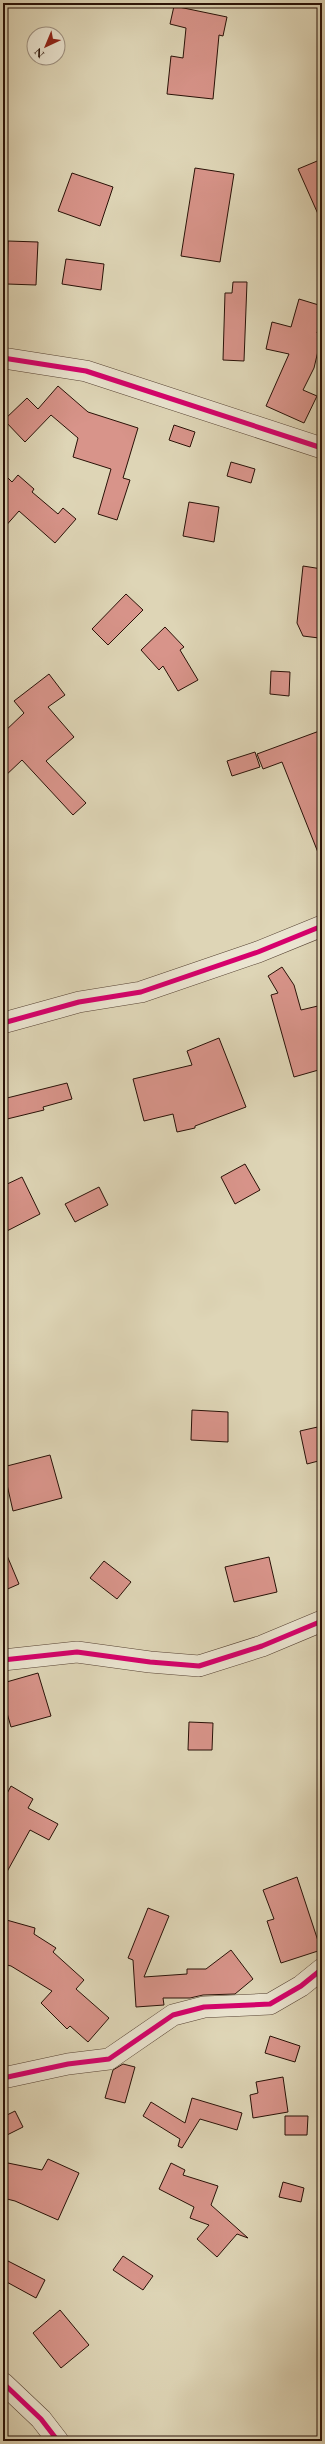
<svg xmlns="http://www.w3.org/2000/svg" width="325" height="2444" viewBox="0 0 325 2444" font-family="'EB Garamond',serif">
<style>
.building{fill:#d8948a;stroke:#291107}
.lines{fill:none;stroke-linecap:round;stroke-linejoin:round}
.minor-casing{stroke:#564233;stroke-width:22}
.minor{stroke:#eae4d0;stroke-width:21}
.cycleway-casing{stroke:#eae4d0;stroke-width:8}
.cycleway{stroke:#d6006c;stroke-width:5}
</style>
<rect width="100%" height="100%" fill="#ded5b6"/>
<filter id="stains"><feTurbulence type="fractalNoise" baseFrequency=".005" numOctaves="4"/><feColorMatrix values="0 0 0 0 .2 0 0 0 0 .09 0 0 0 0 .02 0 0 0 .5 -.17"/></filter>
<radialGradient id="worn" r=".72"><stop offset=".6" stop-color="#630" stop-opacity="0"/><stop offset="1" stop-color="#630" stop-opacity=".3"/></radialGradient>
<g class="building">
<polygon points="174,6 227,17 223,36 219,35 213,99 167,94 171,56 183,58 186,28 170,24"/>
<polygon points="322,159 322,223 298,169"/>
<polygon points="195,168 234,174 220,262 181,256"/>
<polygon points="72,173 113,187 100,226 58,211"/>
<polygon points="8,241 38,242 36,285 7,284"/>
<polygon points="66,259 104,264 101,290 62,284"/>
<polygon points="233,282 247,282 244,361 223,360 225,293 232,293"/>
<polygon points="299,299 322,306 322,316 317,333 322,334 314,368 303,390 317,396 304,423 266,406 289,354 266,349 272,322 291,327"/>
<polygon points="58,386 88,412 138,428 123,478 130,480 117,520 98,514 111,469 73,457 78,438 51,415 25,442 4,420 27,398 38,409"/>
<polygon points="174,425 195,432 190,447 169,440"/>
<polygon points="231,462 255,469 251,483 227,476"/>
<polygon points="3,473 12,482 18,475 34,489 32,492 58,514 63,508 76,519 55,543 19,511 3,529"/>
<polygon points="189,502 219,507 214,542 183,536"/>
<polygon points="303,566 322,569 322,622 319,638 303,636 297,623"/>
<polygon points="126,594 143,610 108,645 92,629"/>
<polygon points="165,627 184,647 180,650 198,680 178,691 163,666 159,670 141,650"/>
<polygon points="271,671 290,672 289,696 270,694"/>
<polygon points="49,674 65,695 48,707 74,737 46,761 86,803 73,815 22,760 3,778 3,733 24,713 14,701"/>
<polygon points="322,730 322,860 321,860 282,762 263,769 257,754"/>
<polygon points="255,752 260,767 232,776 227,761"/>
<polygon points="282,967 294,985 301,1010 322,1005 322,1069 294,1077 271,995 278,993 268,976"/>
<polygon points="219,1038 246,1107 195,1126 195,1128 177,1132 173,1114 144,1121 133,1079 192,1065 187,1051"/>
<polygon points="67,1083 72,1099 43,1107 44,1110 3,1120 3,1099"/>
<polygon points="245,1164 260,1190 235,1204 221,1177"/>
<polygon points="22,1177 40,1214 3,1233 3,1186"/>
<polygon points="99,1187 108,1205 75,1222 65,1204"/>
<polygon points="192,1410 228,1412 228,1442 191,1440"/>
<polygon points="322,1426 322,1460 307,1464 300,1431"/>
<polygon points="50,1455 62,1498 13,1511 3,1467"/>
<polygon points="3,1546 19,1584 3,1591"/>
<polygon points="269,1557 277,1592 234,1602 225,1567"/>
<polygon points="104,1561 131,1582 117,1599 90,1578"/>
<polygon points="38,1673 51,1716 11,1727 3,1699 3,1683"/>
<polygon points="189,1722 213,1723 212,1750 188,1750"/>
<polygon points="11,1786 33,1799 28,1808 58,1824 49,1840 30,1830 3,1879 3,1801"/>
<polygon points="297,1877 321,1950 281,1963 267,1921 274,1919 263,1890"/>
<polygon points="148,1908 169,1916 144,1977 187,1974 187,1969 206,1969 231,1950 253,1979 235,1994 203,1995 190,1998 163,1998 164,2005 136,2007 133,1960 128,1958"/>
<polygon points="3,1919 35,1928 34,1934 56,1948 53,1952 84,1980 76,1989 109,2018 88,2042 70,2026 67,2029 41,2003 52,1991 11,1966 3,1964"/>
<polygon points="270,2036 300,2046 295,2062 265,2053"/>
<polygon points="123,2064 135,2067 125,2103 105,2098 113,2070"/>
<polygon points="283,2077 288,2112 253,2118 250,2095 258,2093 256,2082"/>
<polygon points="192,2098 242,2113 237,2130 200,2119 182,2148 178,2146 180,2139 143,2116 151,2102 185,2123"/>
<polygon points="15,2111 23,2127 3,2137 3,2117"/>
<polygon points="285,2116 308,2116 307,2135 285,2135"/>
<polygon points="48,2159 79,2173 58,2220 15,2201 3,2198 3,2162 42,2170"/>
<polygon points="171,2163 185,2170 183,2175 218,2186 211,2205 248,2238 237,2234 217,2257 197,2239 209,2225 190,2218 194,2207 159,2189"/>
<polygon points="283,2182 304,2188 301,2202 279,2197"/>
<polygon points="123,2256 153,2276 143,2290 113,2270"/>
<polygon points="8,2261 45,2280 36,2298 3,2280 3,2271"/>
<polygon points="60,2310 89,2345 61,2368 33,2333"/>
</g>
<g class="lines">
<g class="minor-casing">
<g id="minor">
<polyline points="3,358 86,371 322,448"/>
<polyline points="3,1023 79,1002 141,992 258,952 322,926"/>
<polyline points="3,1660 77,1652 150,1662 199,1666 262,1646 322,1621"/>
<polyline points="3,2078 68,2064 109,2059 173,2015 204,2007 270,2004 301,1986 322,1969"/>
<polyline points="3,2383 41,2419 58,2441"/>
</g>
</g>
<use href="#minor" class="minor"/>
<g class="cycleway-casing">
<g id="cycleway">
<polyline points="3,358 86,371 322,448"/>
<polyline points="3,1023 79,1002 141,992 258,952 322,926"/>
<polyline points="3,1660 77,1652 150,1662 199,1666 262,1646 322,1621"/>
<polyline points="3,2078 68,2064 109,2059 173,2015 204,2007 270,2004 301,1986 322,1969"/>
<polyline points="3,2383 41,2419 58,2441"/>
</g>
</g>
<use href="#cycleway" class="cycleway"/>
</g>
<rect width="325" height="2444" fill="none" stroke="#ded5b6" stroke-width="16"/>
<rect x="4" y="4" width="317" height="2436" fill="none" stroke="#291107" stroke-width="2"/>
<rect x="8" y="8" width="309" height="2428" fill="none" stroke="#291107"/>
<g transform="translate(46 46) rotate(224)"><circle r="19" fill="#eae4d0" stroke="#9d9080"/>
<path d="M0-3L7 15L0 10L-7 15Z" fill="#8f2418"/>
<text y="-6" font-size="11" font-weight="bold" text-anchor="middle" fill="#291107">N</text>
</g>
<rect width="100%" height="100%" filter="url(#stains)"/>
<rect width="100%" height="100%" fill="url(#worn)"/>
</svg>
